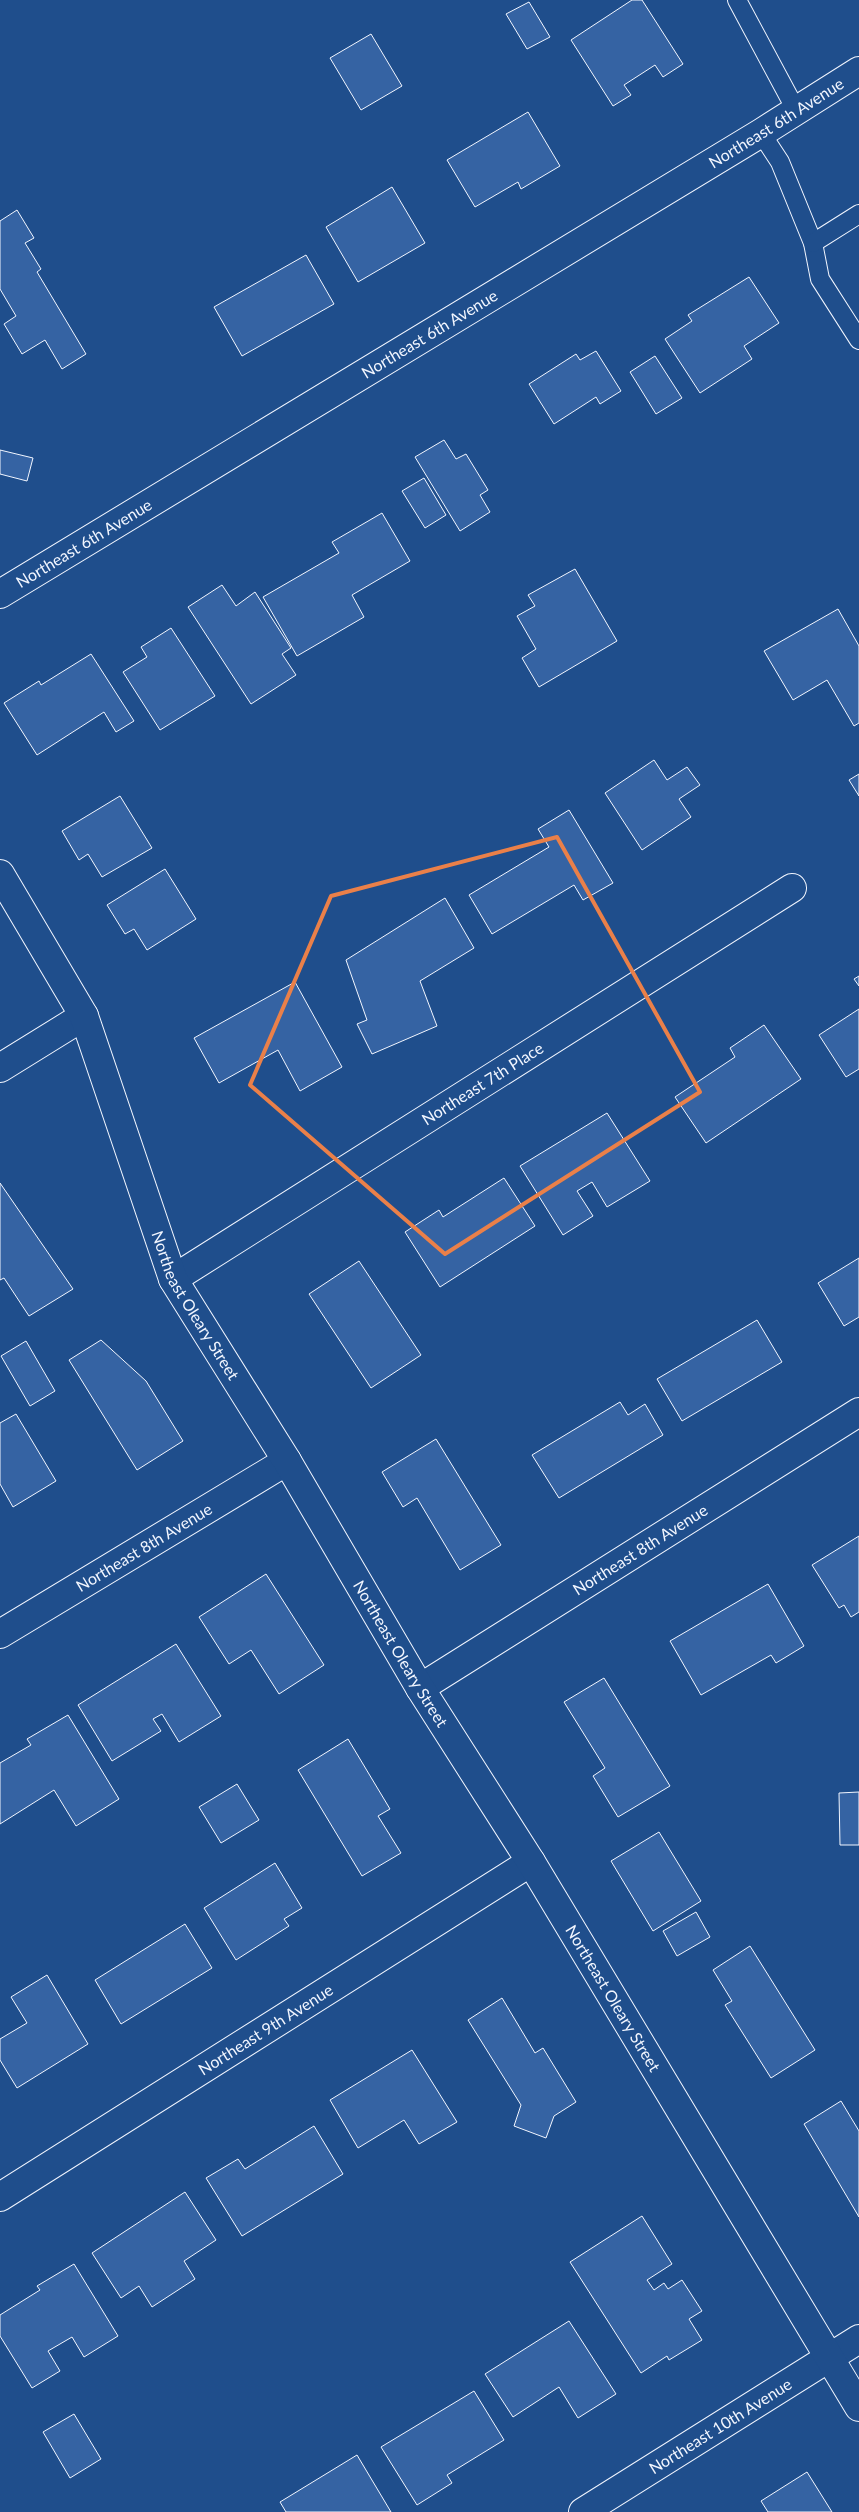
<svg xmlns="http://www.w3.org/2000/svg" width="859" height="2512" viewBox="0 0 859 2512" font-family="Lato,sans-serif">
<style>
.building{fill:#3563a3;stroke:#f2f6ff}
.lines{fill:none;stroke-linecap:round;stroke-linejoin:round}
.service-casing{stroke:#f2f6ff;stroke-width:20}
.minor-casing{stroke:#f2f6ff;stroke-width:30}
.tertiary-casing{stroke:#f2f6ff;stroke-width:30}
.service{stroke:#1f4e8c;stroke-width:18}
.minor{stroke:#1f4e8c;stroke-width:28}
.tertiary{stroke:#1f4e8c;stroke-width:28}
.marked{fill:none;stroke:#ea8049;stroke-width:4;stroke-linejoin:round}
.labels{text-anchor:middle;stroke-width:4;stroke-linejoin:round;paint-order:stroke}
.street-label{font-size:16px;fill:#f2f6ff;stroke:#1f4e8c}
</style>
<rect width="100%" height="100%" fill="#1f4e8c"/>
<g class="building">
<polygon points="632,0 642,0 683,64 663,77 655,65 624,85 631,95 613,106 571,40"/>
<polygon points="529,2 550,37 527,49 506,14"/>
<polygon points="371,34 402,86 361,110 330,58"/>
<polygon points="528,112 560,166 521,189 518,182 475,207 447,160"/>
<polygon points="392,187 425,243 358,282 326,227"/>
<polygon points="17,210 34,238 25,243 41,269 37,272 86,354 62,369 45,340 22,354 4,324 16,316 0,289 0,221"/>
<polygon points="306,255 334,304 242,356 214,307"/>
<polygon points="749,277 779,323 744,346 752,359 700,393 665,339 692,321 688,315"/>
<polygon points="596,351 621,391 600,404 596,397 554,424 529,384 576,354 580,360"/>
<polygon points="655,356 682,398 656,414 630,372"/>
<polygon points="444,440 456,459 466,454 488,490 480,495 490,512 460,531 415,457"/>
<polygon points="0,450 33,458 27,481 0,474"/>
<polygon points="424,478 446,515 425,528 402,491"/>
<polygon points="382,513 410,561 352,595 364,617 297,656 263,597 339,553 332,542"/>
<polygon points="575,569 617,641 539,687 522,658 536,649 517,616 535,606 528,595"/>
<polygon points="222,585 236,606 255,592 291,648 282,654 296,675 251,704 188,607"/>
<polygon points="838,609 859,646 859,723 854,726 827,680 793,700 764,651"/>
<polygon points="171,628 215,696 160,730 123,672 147,657 141,647"/>
<polygon points="91,654 134,721 116,732 104,712 37,755 4,703 39,681 41,685"/>
<polygon points="654,760 667,780 687,767 700,785 679,799 691,817 642,850 605,793"/>
<polygon points="859,774 859,796 849,780"/>
<polygon points="120,796 152,848 102,877 88,854 79,860 62,831"/>
<polygon points="569,810 613,883 583,900 574,885 492,934 469,895 549,847 538,829"/>
<polygon points="165,869 196,919 147,950 134,929 125,934 107,905"/>
<polygon points="445,898 474,948 420,981 437,1026 372,1054 357,1024 367,1020 346,960"/>
<polygon points="859,976 859,986 854,979"/>
<polygon points="295,982 342,1067 300,1091 278,1050 219,1083 194,1038"/>
<polygon points="859,1009 859,1069 846,1077 819,1035"/>
<polygon points="764,1025 801,1079 706,1143 675,1097 735,1057 730,1048"/>
<polygon points="607,1113 650,1181 607,1207 592,1182 577,1191 593,1216 563,1235 520,1166"/>
<polygon points="504,1178 535,1226 440,1287 405,1232 439,1210 443,1217"/>
<polygon points="0,1183 73,1289 29,1316 4,1278 0,1280"/>
<polygon points="859,1258 859,1317 844,1326 818,1283"/>
<polygon points="359,1261 421,1355 371,1388 309,1294"/>
<polygon points="757,1320 782,1362 682,1421 657,1379"/>
<polygon points="101,1340 146,1381 183,1441 137,1470 69,1360"/>
<polygon points="26,1341 55,1391 30,1406 1,1356"/>
<polygon points="620,1402 628,1415 645,1404 663,1435 559,1498 532,1455"/>
<polygon points="16,1414 56,1481 13,1507 0,1484 0,1423"/>
<polygon points="436,1439 501,1545 460,1570 417,1498 403,1507 382,1472"/>
<polygon points="859,1536 859,1612 851,1617 844,1605 839,1608 812,1565"/>
<polygon points="266,1574 324,1665 279,1694 251,1650 229,1664 199,1617"/>
<polygon points="768,1584 804,1646 776,1663 771,1655 701,1695 670,1641"/>
<polygon points="176,1644 221,1716 179,1742 162,1714 153,1719 161,1731 112,1761 78,1705"/>
<polygon points="604,1678 670,1786 618,1817 593,1776 605,1768 564,1702"/>
<polygon points="68,1715 119,1799 76,1826 54,1790 0,1824 0,1763 31,1745 27,1739"/>
<polygon points="348,1739 390,1809 378,1816 401,1853 362,1876 298,1770"/>
<polygon points="237,1784 259,1820 221,1843 199,1807"/>
<polygon points="859,1792 859,1845 840,1845 839,1793"/>
<polygon points="659,1832 701,1901 653,1931 611,1861"/>
<polygon points="275,1863 302,1908 284,1919 289,1926 236,1960 204,1908"/>
<polygon points="696,1912 710,1937 677,1956 663,1931"/>
<polygon points="185,1924 212,1968 121,2024 95,1980"/>
<polygon points="750,1946 815,2050 771,2078 725,2005 732,2001 713,1970"/>
<polygon points="47,1975 88,2044 17,2088 0,2060 0,2039 27,2023 11,1997"/>
<polygon points="502,1998 535,2053 543,2048 576,2102 554,2116 546,2138 514,2126 521,2105 468,2020"/>
<polygon points="412,2050 457,2122 419,2144 404,2120 358,2148 330,2100"/>
<polygon points="841,2101 859,2131 859,2217 804,2124"/>
<polygon points="314,2126 343,2174 242,2236 206,2178 238,2159 245,2169"/>
<polygon points="185,2192 216,2240 184,2261 195,2279 152,2307 139,2286 121,2298 92,2253"/>
<polygon points="642,2216 672,2264 647,2280 654,2290 664,2283 668,2289 682,2280 702,2311 689,2319 702,2340 669,2360 667,2356 641,2373 570,2262"/>
<polygon points="74,2264 118,2336 84,2357 72,2337 48,2351 60,2371 32,2388 0,2336 0,2315 40,2290 37,2286"/>
<polygon points="569,2321 616,2394 578,2418 559,2387 513,2417 485,2374"/>
<polygon points="474,2391 504,2440 447,2475 452,2483 417,2505 381,2447"/>
<polygon points="74,2414 101,2459 70,2478 43,2432"/>
<polygon points="357,2455 391,2512 286,2512 280,2502"/>
<polygon points="807,2472 832,2512 768,2512 761,2501"/>
</g>
<g class="lines">
<g class="service-casing">
<g id="service">
<polyline points="737,0 796,110"/>
<polyline points="761,133 780,162 813,243 820,279 859,340"/>
<polyline points="813,243 859,214"/>
</g>
</g>
<g class="minor-casing">
<g id="minor">
<path id="s1" d="M0,594l761,-461 98,-62"/>
<polyline points="0,1068 84,1016"/>
<path id="s2" d="M173,1279l619,-391"/>
<path id="s3" d="M0,1634l287,-173"/>
<path id="s4" d="M420,1688l439,-276"/>
<path id="s5" d="M0,2197l531,-335"/>
<path id="s6" d="M583,2512l276,-173"/>
</g>
</g>
<g class="tertiary-casing">
<g id="tertiary">
<path id="s7" d="M0,874l84,142 89,263 114,182 133,227 111,174 328,545"/>
</g>
</g>
<use href="#service" class="service"/>
<use href="#minor" class="minor"/>
<use href="#tertiary" class="tertiary"/>
</g>
<path class="marked" d="M557,837l143,255 -255,162 -195,-169 81,-189z"/>
<g class="labels">
<g class="street-label">
<text dy="6" stroke="none"><textPath href="#s1" startOffset="908">Northeast 6th Avenue</textPath></text>
<text dy="6" stroke="none"><textPath href="#s1" startOffset="502">Northeast 6th Avenue</textPath></text>
<text dy="6" stroke="none"><textPath href="#s1" startOffset="98">Northeast 6th Avenue</textPath></text>
<text dy="6" stroke="none"><textPath href="#s2" startOffset="366">Northeast 7th Place</textPath></text>
<text dy="6" stroke="none"><textPath href="#s7" startOffset="476">Northeast Oleary Street</textPath></text>
<text dy="6" stroke="none"><textPath href="#s3" startOffset="168">Northeast 8th Avenue</textPath></text>
<text dy="6" stroke="none"><textPath href="#s4" startOffset="260">Northeast 8th Avenue</textPath></text>
<text dy="6" stroke="none"><textPath href="#s7" startOffset="881">Northeast Oleary Street</textPath></text>
<text dy="6" stroke="none"><textPath href="#s7" startOffset="1286">Northeast Oleary Street</textPath></text>
<text dy="6" stroke="none"><textPath href="#s5" startOffset="314">Northeast 9th Avenue</textPath></text>
<text dy="6" stroke="none"><textPath href="#s6" startOffset="162">Northeast 10th Avenue</textPath></text>
</g>
</g>
</svg>
